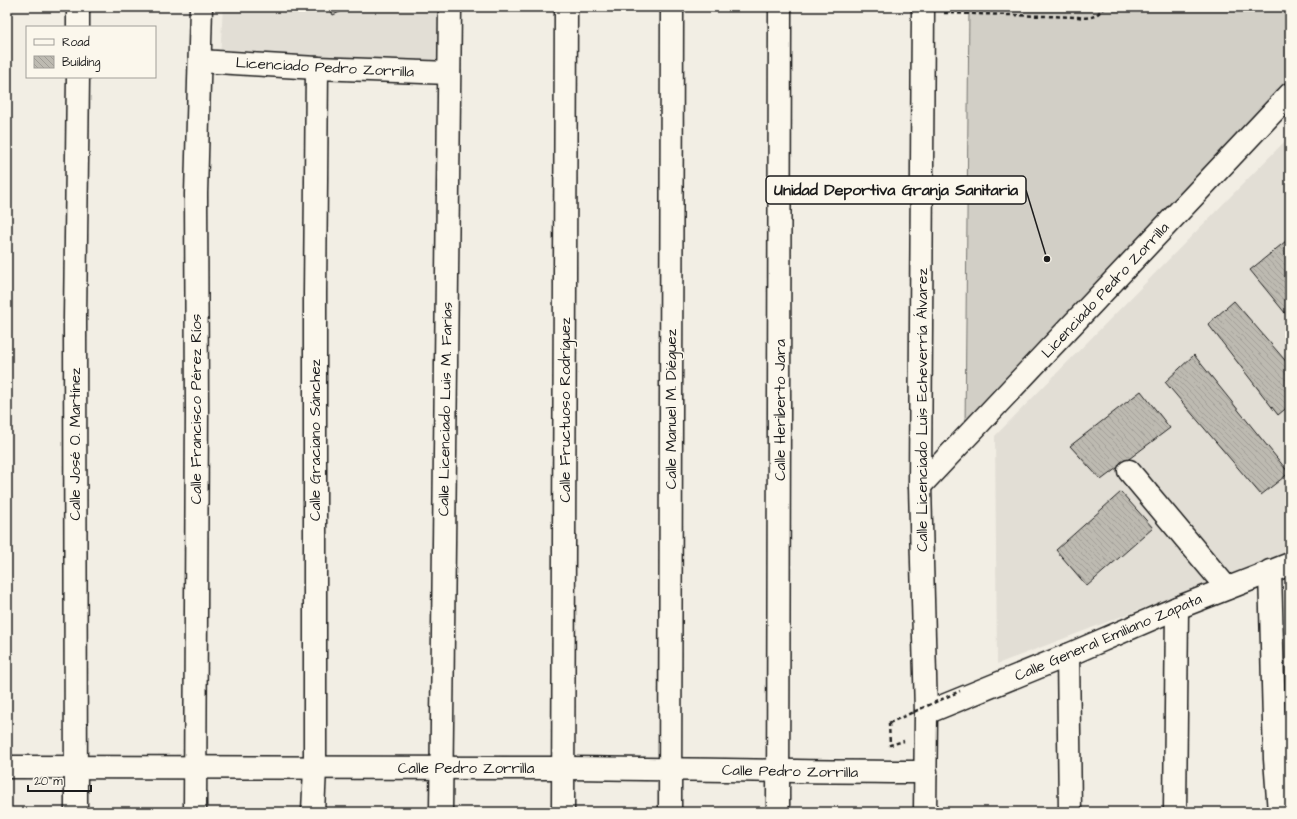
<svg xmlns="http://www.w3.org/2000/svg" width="1297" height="819" viewBox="0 0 1297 819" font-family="'Architects Daughter',sans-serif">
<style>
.built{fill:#e2ded5}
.garden{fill:#d2cfc6;stroke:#777671}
.building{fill:url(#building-back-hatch);stroke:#1c1c1c}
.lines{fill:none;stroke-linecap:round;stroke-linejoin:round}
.minor-casing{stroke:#1c1c1c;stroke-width:25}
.path{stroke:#1c1c1c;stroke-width:2.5;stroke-dasharray:4 3;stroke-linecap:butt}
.minor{stroke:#fbf7ec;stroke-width:22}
.path-bridge{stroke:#1c1c1c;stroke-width:2.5;stroke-dasharray:4 3;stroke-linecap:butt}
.labels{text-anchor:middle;stroke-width:3.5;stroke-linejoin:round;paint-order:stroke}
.street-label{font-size:15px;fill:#1c1c1c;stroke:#fbf7ec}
.leader{fill:none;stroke:#1c1c1c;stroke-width:1.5}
.callout-dot{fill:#1c1c1c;stroke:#fbf7ec;stroke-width:1.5}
.callout{fill:#fbf7ec;stroke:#1c1c1c;stroke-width:1.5}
.callout-label{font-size:16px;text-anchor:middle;font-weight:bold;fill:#1c1c1c}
</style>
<defs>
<pattern id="building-back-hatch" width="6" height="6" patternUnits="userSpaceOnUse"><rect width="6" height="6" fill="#bdbab1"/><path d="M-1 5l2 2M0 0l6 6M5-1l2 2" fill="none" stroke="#a29f98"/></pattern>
</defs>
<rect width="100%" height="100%" fill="#f2eee4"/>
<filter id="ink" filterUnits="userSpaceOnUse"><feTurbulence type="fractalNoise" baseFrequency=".025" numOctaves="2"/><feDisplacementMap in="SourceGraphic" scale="8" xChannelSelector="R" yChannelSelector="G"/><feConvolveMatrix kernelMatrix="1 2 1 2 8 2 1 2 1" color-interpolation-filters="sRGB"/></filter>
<g filter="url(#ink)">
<g class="built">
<polygon points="223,7 444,7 442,67 220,57"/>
<polygon points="1290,136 1290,552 997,664 995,436"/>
</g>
<polygon class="garden" points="969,7 1290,7 1290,89 965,429"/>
<g class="building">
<polygon points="329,7 351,7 333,15"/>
<polygon points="1286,241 1290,247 1290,319 1250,270"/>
<polygon points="1234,301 1290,366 1290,405 1278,415 1208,324"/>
<polygon points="1194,355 1289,473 1261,495 1165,382"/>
<polygon points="1141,391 1170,428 1101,480 1070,446"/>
<polygon points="1121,492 1153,528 1087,586 1056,550"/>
</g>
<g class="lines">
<g class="minor-casing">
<g id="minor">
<polyline points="923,7 920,486 926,713 925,812"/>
<polyline points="78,27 78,7"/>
<polyline points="200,61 317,68 449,73"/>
<polyline points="1129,471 1227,588"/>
<polyline points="920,486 1290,94"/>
<polyline points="1270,571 1275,759 1279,812"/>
<polyline points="1068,655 1070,812"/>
<polyline points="926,713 1068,655 1177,608 1290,564"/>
<path d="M7,767c186,1 372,0 559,1 120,1 240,4 360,4"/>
<polyline points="76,812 75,318 78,77"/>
<polyline points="195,812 197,408 196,194 201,7"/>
<polyline points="313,812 315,768 315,293 317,68"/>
<polyline points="441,812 450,7"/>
<polyline points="563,812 566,7"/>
<polyline points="670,812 672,7"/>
<polyline points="778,812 780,7"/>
<polyline points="1175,812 1177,608"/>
</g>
</g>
<g class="path">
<path d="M944,13l134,4c14,2 17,0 27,-10"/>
<polyline points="889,723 890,745 904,741"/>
</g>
<use href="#minor" class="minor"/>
<polyline class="path-bridge" points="889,723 960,691"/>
</g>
</g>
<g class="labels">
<g class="street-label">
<text transform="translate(325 67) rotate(3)" y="5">Licenciado Pedro Zorrilla</text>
<text transform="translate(1105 290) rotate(-47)" y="5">Licenciado Pedro Zorrilla</text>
<text transform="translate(196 409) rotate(-90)" y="5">Calle Francisco Pérez Ríos</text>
<text transform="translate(445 409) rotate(-89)" y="5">Calle Licenciado Luis M. Farías</text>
<text transform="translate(671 409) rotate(-90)" y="5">Calle Manuel M. Diéguez</text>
<text transform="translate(565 410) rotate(-90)" y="5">Calle Fructuoso Rodríguez</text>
<text transform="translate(780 410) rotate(-90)" y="5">Calle Heriberto Jara</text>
<text transform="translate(922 410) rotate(-90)" y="5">Calle Licenciado Luis Echeverría Álvarez</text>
<text transform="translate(315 440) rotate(-90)" y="5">Calle Graciano Sánchez</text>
<text transform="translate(75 444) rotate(-90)" y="5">Calle José O. Martínez</text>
<text transform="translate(1108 637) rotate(-23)" y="5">Calle General Emiliano Zapata</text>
<text x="466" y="773">Calle Pedro Zorrilla</text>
<text transform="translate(790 771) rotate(1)" y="5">Calle Pedro Zorrilla</text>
</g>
</g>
<path class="leader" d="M1047 259L1026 190"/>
<circle class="callout-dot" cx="1047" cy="259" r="4"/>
<rect class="callout" x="766" y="176" width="260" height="28" rx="4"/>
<g class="callout-label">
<text x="896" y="195">Unidad Deportiva Granja Sanitaria</text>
</g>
<rect width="1297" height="819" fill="none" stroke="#fbf7ec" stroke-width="24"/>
<rect x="12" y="12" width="1273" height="795" fill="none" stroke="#1c1c1c" stroke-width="1.5" filter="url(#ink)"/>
<rect x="26" y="26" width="130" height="52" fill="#fbf7ec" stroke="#a29f99"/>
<rect x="34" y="39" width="20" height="6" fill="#fbf7ec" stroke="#a29f99"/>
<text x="62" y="46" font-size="12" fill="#1c1c1c">Road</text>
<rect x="34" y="56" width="20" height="12" fill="url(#building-back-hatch)" stroke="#a29f99"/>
<text x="62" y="66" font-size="12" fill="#1c1c1c">Building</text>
<path d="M28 785v6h63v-6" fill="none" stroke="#1c1c1c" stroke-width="2"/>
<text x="34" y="785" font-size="12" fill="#1c1c1c" stroke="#fbf7ec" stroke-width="3" paint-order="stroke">20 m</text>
</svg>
